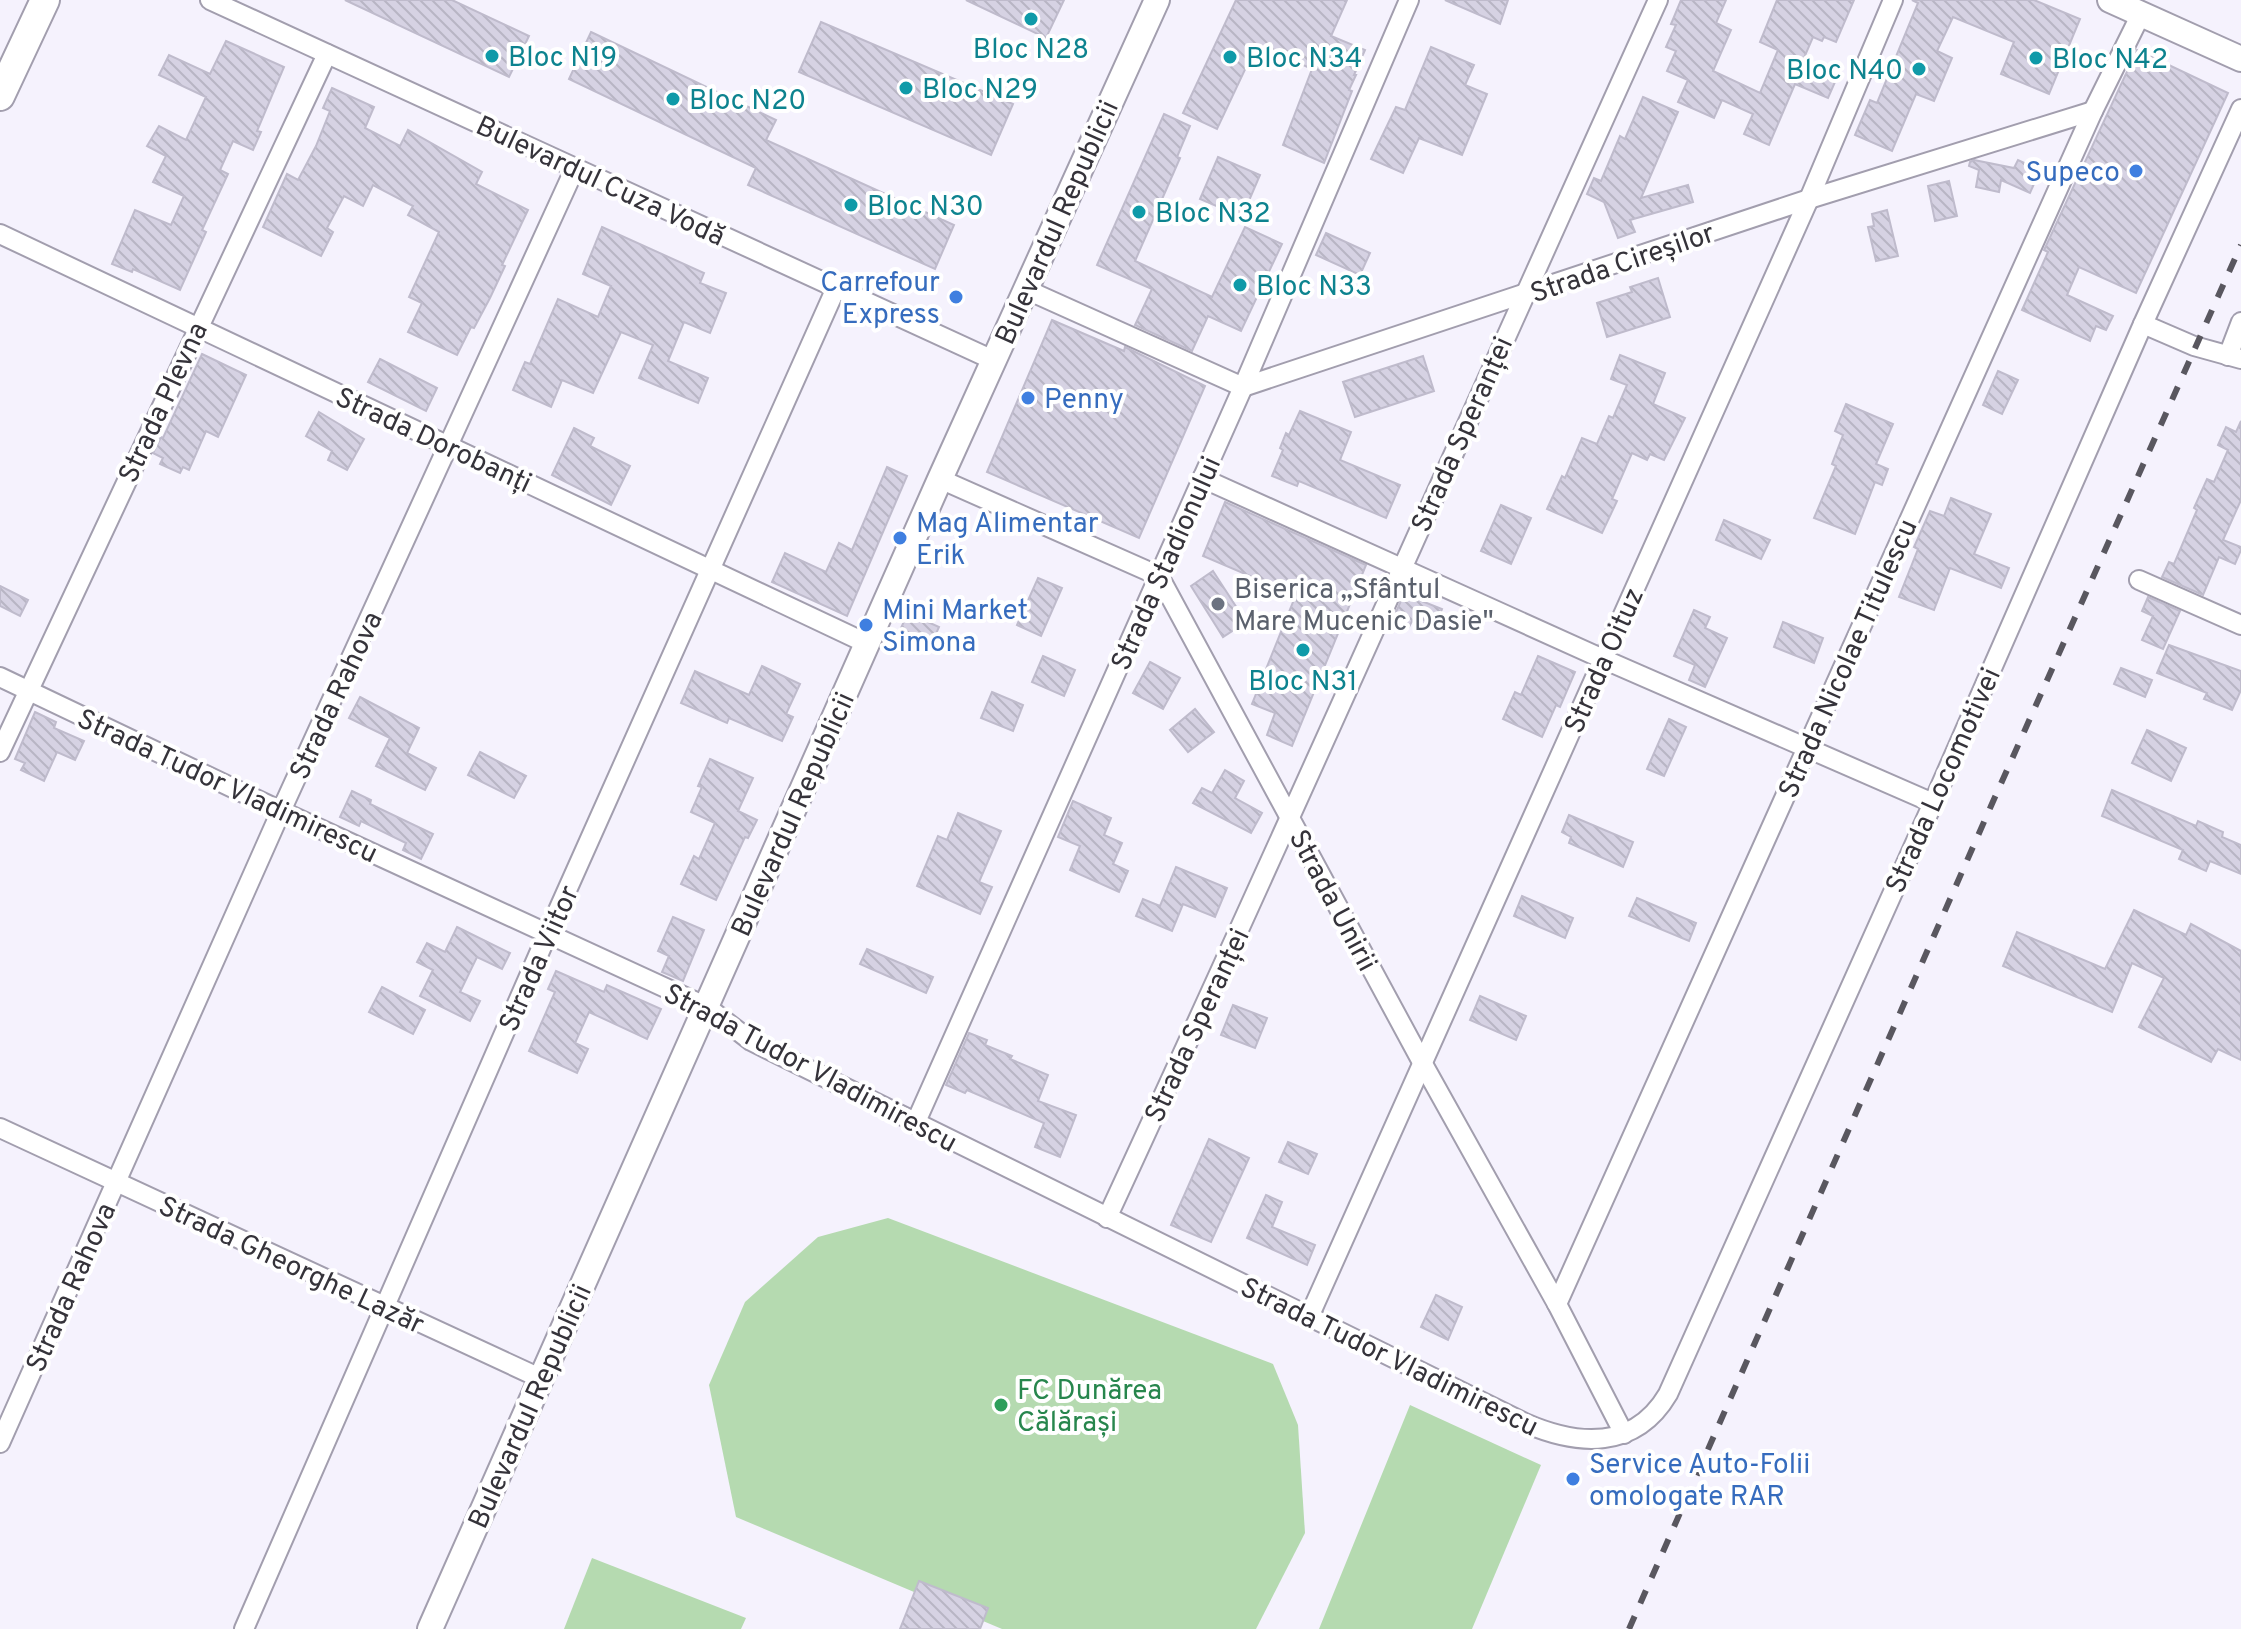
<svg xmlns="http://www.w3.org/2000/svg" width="2241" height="1629" viewBox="0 0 2241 1629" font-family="Overpass,sans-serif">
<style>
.garden{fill:#b5dab0}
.building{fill:url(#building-back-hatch);stroke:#bfbbcc;stroke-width:2}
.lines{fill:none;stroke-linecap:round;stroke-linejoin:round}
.street-casing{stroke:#a29eae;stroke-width:22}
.secondary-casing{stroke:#a29eae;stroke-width:28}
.primary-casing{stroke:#a29eae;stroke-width:32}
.street{stroke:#fff;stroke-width:18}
.secondary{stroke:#fff;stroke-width:24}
.primary{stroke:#fff;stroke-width:28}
.rail{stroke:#59575f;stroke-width:6;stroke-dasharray:14 14;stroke-linecap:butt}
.culture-dot{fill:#0f9aa8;stroke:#fff;stroke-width:3}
.shop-dot{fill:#3f7fe0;stroke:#fff;stroke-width:3}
.worship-dot{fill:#6b7280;stroke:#fff;stroke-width:3}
.leisure-dot{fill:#2e9e5b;stroke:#fff;stroke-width:3}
.labels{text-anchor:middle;stroke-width:8;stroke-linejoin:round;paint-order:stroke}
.culture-label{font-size:28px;fill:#0d838f;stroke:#fff;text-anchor:start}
.shop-label{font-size:28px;fill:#366cbe;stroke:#fff;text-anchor:start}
.street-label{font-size:28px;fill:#35333a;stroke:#fff}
.worship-label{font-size:28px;fill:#5b616d;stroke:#fff;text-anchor:start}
.leisure-label{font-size:28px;fill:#27864d;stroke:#fff;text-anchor:start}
</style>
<defs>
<pattern id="building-back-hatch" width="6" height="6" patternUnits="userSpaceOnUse" patternTransform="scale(2)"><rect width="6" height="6" fill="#d6d2e3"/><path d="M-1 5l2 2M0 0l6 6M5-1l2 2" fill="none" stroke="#b8b5c4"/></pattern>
</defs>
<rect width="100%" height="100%" fill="#f5f2fd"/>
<g class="garden">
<polygon points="888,1218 1273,1364 1298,1425 1305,1533 1256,1629 1002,1629 736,1517 709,1385 745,1302 818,1237"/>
<polygon points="1410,1405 1541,1465 1472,1629 1319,1629"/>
<polygon points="592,1558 746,1618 741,1629 564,1629"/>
</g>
<g class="building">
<polygon points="345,0 452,0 529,36 509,77"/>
<polygon points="966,0 1064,0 1046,38"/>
<polygon points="1236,0 1347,0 1331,36 1365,50 1354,75 1356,75 1349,90 1352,91 1324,163 1283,145 1312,69 1257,44 1217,129 1183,113"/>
<polygon points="1445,0 1508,0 1500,24"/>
<polygon points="1681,0 1726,0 1716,23 1731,30 1713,71 1760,93 1778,50 1760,42 1777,0 1854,0 1836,42 1824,37 1822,41 1813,37 1800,67 1835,82 1828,98 1795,84 1769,145 1744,134 1753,114 1722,100 1714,118 1678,102 1688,80 1667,71 1676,51 1666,47 1676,25 1671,24"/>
<polygon points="1912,0 2034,0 2080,19 2049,94 2001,74 2014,42 1953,17 1937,51 1952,58 1934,101 1916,94 1892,151 1855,135 1870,100 1877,103 1918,3"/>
<polygon points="821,22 1013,104 991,155 799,72"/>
<polygon points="591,32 776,120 766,140 954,225 935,269 748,185 756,168 569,79"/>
<polygon points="226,41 284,67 257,131 261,132 253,150 233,141 220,170 228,174 202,230 206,232 180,290 133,269 132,272 112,264 135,210 171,225 184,196 153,182 166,156 147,146 159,126 186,140 206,97 159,75 169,55 210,74"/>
<polygon points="1431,47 1474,65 1465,85 1487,94 1462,155 1419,138 1403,173 1371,159 1396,107 1405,110"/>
<polygon points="2137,50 2228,93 2136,293 2079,267 2067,295 2113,316 2106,330 2096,326 2090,341 2022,310 2048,252 2044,250"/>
<polygon points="332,88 374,107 365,128 400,146 408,130 482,172 476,184 528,210 502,265 505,266 490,298 474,328 471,327 457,355 408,332 422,303 409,297 439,232 408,215 413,206 373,185 363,206 344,196 327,228 333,232 321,256 263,227 287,174 298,180 316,146 330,111 323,108"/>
<polygon points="1643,97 1678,112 1641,198 1688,185 1693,202 1630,220 1635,232 1618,238 1604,202 1587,194 1594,178 1601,181 1620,136 1625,139"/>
<polygon points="1164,114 1190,126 1177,157 1180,158 1135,261 1212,297 1245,227 1282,244 1241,331 1208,316 1192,351 1135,325 1152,289 1097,265"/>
<polygon points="1218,157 1260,175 1242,217 1200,199"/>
<polygon points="1974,160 2014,168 2018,160 2040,170 2030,193 2001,180 1999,192 1976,187 1979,170 1969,166 1970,162"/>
<polygon points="1949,181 1957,216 1935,221 1928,186"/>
<polygon points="1887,210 1898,256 1876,261 1868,227 1874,226 1872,214"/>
<polygon points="602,227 704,273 700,283 726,293 710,333 684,322 668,361 708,378 698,403 639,378 653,345 621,332 593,393 562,380 551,407 513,390 525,362 530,364 558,299 598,317 611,286 583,274"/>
<polygon points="1326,233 1370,253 1360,275 1316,255"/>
<polygon points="1658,278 1670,317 1607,337 1597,303 1632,292 1630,287"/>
<polygon points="1052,320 1124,351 1125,347 1205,386 1139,538 987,472"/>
<polygon points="202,354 246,375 218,437 206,431 189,470 183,467 180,473 160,464 163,458 153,453 161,437 163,438"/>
<polygon points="1620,355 1665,373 1653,404 1685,418 1664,460 1650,454 1647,460 1632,453 1612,499 1617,501 1602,533 1547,509 1562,476 1565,478 1582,438 1597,444 1609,416 1613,418 1627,385 1611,379"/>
<polygon points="1423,356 1434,391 1355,417 1343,382"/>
<polygon points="380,359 437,388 426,411 368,382"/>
<polygon points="1998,371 2018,380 2002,414 1983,405"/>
<polygon points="1846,404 1893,424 1876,464 1888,469 1882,485 1875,482 1855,534 1814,518 1836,466 1832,464 1843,435 1835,431"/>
<polygon points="1300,411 1351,432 1340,460 1400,485 1386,518 1299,481 1297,486 1272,476 1283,450 1280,448 1286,433 1289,435"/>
<polygon points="319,412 364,439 347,470 328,460 332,451 306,436"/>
<polygon points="2241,421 2241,500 2223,540 2241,547 2241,550 2235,564 2219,557 2203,595 2162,577 2169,562 2174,564 2197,510 2194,508 2207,479 2214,482 2228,450 2218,445 2226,427 2236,432"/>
<polygon points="574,428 594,438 590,446 630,466 611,505 552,475"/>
<polygon points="887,467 907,476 847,616 772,582 785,553 826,572 839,543 852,550"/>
<polygon points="1951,498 1991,514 1974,554 2009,568 2001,588 1950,568 1934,610 1899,597 1918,549 1914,547 1930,511 1944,516"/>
<polygon points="1225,502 1366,565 1292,746 1267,735 1275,713 1252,704 1299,587 1290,593 1203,556"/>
<polygon points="1501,505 1531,518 1511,564 1481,551"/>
<polygon points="1724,520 1770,540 1761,559 1716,540"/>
<polygon points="1213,571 1246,622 1223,637 1191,586"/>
<polygon points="1038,578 1062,588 1041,636 1017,625"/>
<polygon points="0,586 28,600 20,616 0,606"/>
<polygon points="1404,594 1442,609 1434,630 1412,621 1409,627 1392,621"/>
<polygon points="2148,597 2180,611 2163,649 2142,640 2153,616 2142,611"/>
<polygon points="1694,610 1710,617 1705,628 1727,638 1705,687 1689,680 1695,665 1674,656"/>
<polygon points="908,613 939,627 931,645 900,630"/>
<polygon points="1783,622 1823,638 1814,663 1774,647"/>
<polygon points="2169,645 2241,671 2241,690 2232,710 2204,699 2207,693 2157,673"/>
<polygon points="1043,656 1075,670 1064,696 1032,682"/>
<polygon points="1538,656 1575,672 1560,707 1556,705 1542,737 1503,719 1515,692 1521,695"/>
<polygon points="1150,662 1180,678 1163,709 1133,693"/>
<polygon points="762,666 800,684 786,714 793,717 782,741 729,718 727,723 681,703 695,671 749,695"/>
<polygon points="2121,668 2152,680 2145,697 2114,684"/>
<polygon points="992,692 1023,705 1013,731 981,718"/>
<polygon points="360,697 419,728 407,753 436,768 425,790 376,766 390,738 349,718"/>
<polygon points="1195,709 1214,732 1188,752 1170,730"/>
<polygon points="35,712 56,722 54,728 84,741 75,760 57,752 44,781 21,770 25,763 15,759"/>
<polygon points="1669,719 1686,727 1664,776 1647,769"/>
<polygon points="2147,730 2186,748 2171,781 2132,763"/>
<polygon points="480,752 526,776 514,798 468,775"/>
<polygon points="710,759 753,778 738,811 757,820 748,838 745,837 716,900 681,884 694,856 699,859 715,823 691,812 702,787 698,786"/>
<polygon points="1225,770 1244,781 1235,798 1262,813 1251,833 1193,803 1202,788 1212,793"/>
<polygon points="2112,790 2196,826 2198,821 2223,832 2222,837 2241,845 2241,874 2210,861 2206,871 2179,859 2183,850 2102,816"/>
<polygon points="352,791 371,800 370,804 433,834 421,859 403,850 406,843 361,821 359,826 340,817"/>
<polygon points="1073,801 1111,818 1104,835 1122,843 1113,864 1128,871 1119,892 1070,870 1080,846 1058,837"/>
<polygon points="958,813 1001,831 979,882 992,887 980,914 917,886 938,836 947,840"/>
<polygon points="1569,815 1633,842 1623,867 1569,843 1571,837 1562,832"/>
<polygon points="1176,867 1227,888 1215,917 1183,904 1172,931 1136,916 1143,899 1160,906"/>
<polygon points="1522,896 1573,918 1565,938 1514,916"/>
<polygon points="1637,898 1696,923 1689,941 1629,916"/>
<polygon points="2134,910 2186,935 2191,924 2241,951 2241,1060 2218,1049 2211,1062 2139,1027 2164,978 2132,963 2112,1012 2003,966 2017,932 2105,969"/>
<polygon points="673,917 704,930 683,981 662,972 669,956 658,951"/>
<polygon points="457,927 510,953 502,969 477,957 460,992 480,1001 470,1021 420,996 433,970 417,962 427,943 445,952"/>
<polygon points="867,949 933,977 926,993 860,964"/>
<polygon points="556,971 604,992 607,985 661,1009 647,1039 589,1012 575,1043 588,1049 577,1073 529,1051 555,992 548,989"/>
<polygon points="382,987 425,1010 413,1034 369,1012"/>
<polygon points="1480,996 1526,1016 1516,1040 1470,1020"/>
<polygon points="1233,1005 1267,1018 1255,1048 1221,1035"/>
<polygon points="969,1033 987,1040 985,1045 1012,1056 1010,1059 1048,1075 1038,1101 1076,1115 1060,1157 1035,1147 1044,1123 967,1090 965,1093 946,1085"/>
<polygon points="1209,1139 1249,1158 1211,1242 1171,1225"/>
<polygon points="1288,1142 1317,1154 1308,1174 1279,1162"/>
<polygon points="1266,1195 1282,1202 1272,1227 1315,1245 1307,1265 1247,1238"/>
<polygon points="1436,1295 1462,1307 1448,1340 1421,1327"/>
<polygon points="919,1581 988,1608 980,1629 900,1629"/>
</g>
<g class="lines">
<g class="street-casing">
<g id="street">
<polyline points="210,0 993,360"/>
<polyline points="0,234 868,644"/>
<polyline points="1025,289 1243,387 1809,199 2093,111"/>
<polyline points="2143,324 2194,346 2241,359"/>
<polyline points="2228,356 2241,322"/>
<polyline points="1202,478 1603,659 1933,803"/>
<polyline points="940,479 1159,576 1423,1064 1557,1304 1624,1434"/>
<polyline points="2139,580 2241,625"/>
<path d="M0,677l281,134 426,196 44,34 774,382c53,23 110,27 143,-29l265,-591 210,-479 98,-215"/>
<polyline points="0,752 327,54"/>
<polyline points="915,1124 1243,387 1409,0"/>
<polyline points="0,1128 542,1379"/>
<path d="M1107,1218c187,-404 367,-812 551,-1218"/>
<polyline points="1557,1304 2093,111 2141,14"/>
<polyline points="1309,1317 1809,199 1893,0"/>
<polyline points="0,1443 281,811 575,168"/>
<polyline points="244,1629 547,935 836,288"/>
</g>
</g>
<g class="secondary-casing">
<g id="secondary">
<polyline points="2110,0 2241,59"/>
<polyline points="430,1629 940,479 1157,0"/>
</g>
</g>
<g class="primary-casing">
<polyline id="primary" points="0,96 45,0"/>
</g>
<use href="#street" class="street"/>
<use href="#secondary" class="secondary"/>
<use href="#primary" class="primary"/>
<polyline class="rail" points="1629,1629 1991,806 2241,245"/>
</g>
<g class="culture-dot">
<circle cx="1031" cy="19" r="8"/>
<circle cx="492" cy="56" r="8"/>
<circle cx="1230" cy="57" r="8"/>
<circle cx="2036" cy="58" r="8"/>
<circle cx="1919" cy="69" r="8"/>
<circle cx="906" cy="88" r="8"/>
<circle cx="673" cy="99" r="8"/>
<circle cx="851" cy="205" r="8"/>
<circle cx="1139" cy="212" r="8"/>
<circle cx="1240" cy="285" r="8"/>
<circle cx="1303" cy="650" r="8"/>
</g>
<g class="shop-dot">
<circle cx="2136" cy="171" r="8"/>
<circle cx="956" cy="297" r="8"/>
<circle cx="1028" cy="398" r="8"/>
<circle cx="900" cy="538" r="8"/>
<circle cx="866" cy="625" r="8"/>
<circle cx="1573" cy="1479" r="8"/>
</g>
<circle class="worship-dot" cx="1218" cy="604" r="8"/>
<circle class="leisure-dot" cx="1001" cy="1405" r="8"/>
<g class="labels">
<g class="culture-label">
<text x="1031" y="58" text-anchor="middle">Bloc N28</text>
<text x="508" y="66">Bloc N19</text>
<text x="1246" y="67">Bloc N34</text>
<text x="2052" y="68">Bloc N42</text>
<text x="1903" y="79" text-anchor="end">Bloc N40</text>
<text x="922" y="98">Bloc N29</text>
<text x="689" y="109">Bloc N20</text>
<text x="867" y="215">Bloc N30</text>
<text x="1155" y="222">Bloc N32</text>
<text x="1256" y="295">Bloc N33</text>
<text x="1303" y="690" text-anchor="middle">Bloc N31</text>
</g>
<g class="shop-label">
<text x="2120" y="181" text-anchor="end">Supeco</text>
<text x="940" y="291" text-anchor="end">Carrefour<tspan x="940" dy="32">Express</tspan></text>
<text x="1044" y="408">Penny</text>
<text x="916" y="532">Mag Alimentar<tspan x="916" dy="32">Erik</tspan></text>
<text x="882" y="619">Mini Market<tspan x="882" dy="32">Simona</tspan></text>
<text x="1589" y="1473">Service Auto-Folii<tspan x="1589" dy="32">omologate RAR</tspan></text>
</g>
<g class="street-label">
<text transform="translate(601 180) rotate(25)" y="10">Bulevardul Cuza Vodă</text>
<text transform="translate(1056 222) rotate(-66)" y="10">Bulevardul Republicii</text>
<text transform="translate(1622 262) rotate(-19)" y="10">Strada Cireșilor</text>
<text transform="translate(162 402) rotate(-65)" y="10">Strada Plevna</text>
<text transform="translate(1461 434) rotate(-66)" y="10">Strada Speranței</text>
<text transform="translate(434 439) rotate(25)" y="10">Strada Dorobanți</text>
<text transform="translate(1165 563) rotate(-66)" y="10">Strada Stadionului</text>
<text transform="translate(1847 658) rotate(-66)" y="10">Strada Nicolae Titulescu</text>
<text transform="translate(1603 660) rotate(-66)" y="10">Strada Oituz</text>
<text transform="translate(335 695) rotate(-65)" y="10">Strada Rahova</text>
<text transform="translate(1942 780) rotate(-66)" y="10">Strada Locomotivei</text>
<text transform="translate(228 785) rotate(25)" y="10">Strada Tudor Vladimirescu</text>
<text transform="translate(792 814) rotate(-66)" y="10">Bulevardul Republicii</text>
<text transform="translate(1334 900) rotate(62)" y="10">Strada Unirii</text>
<text transform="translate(538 958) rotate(-66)" y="10">Strada Viitor</text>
<text transform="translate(1196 1025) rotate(-65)" y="10">Strada Speranței</text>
<text transform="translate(811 1067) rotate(28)" y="10">Strada Tudor Vladimirescu</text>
<text transform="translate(292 1264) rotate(25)" y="10">Strada Gheorghe Lazăr</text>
<text transform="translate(70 1287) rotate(-66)" y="10">Strada Rahova</text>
<text transform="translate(1390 1356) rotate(26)" y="10">Strada Tudor Vladimirescu</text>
<text transform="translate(529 1406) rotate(-66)" y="10">Bulevardul Republicii</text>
</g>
<g class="worship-label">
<text x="1234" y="598">Biserica „Sfântul<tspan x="1234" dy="32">Mare Mucenic Dasie"</tspan></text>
</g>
<g class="leisure-label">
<text x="1017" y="1399">FC Dunărea<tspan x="1017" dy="32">Călărași</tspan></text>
</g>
</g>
</svg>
